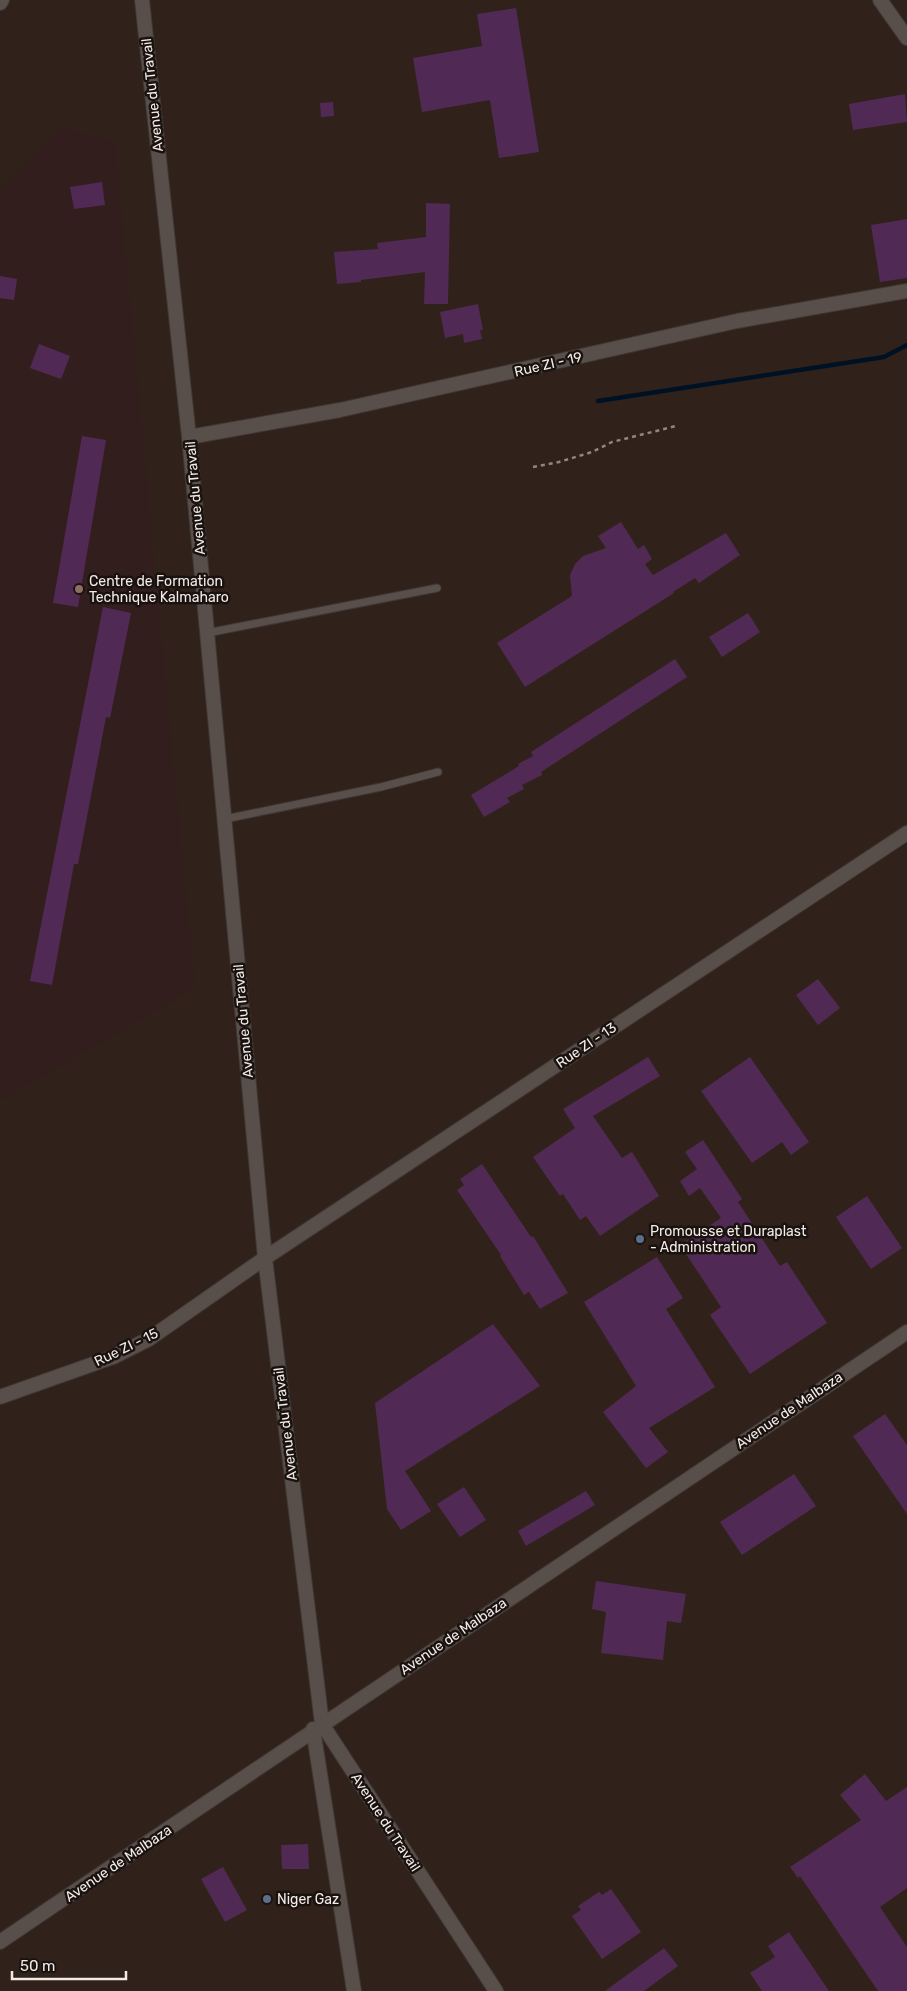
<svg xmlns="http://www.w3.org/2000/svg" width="907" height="1991" viewBox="0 0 907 1991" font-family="Rubik,sans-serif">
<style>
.built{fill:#30221a}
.education{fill:#321f1d}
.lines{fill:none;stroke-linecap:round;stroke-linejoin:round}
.stream{stroke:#001124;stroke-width:4.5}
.building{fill:#502a54}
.service-casing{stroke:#3f3835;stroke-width:9}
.minor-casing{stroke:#3f3835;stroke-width:16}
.path{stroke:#8f8784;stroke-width:2.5;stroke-dasharray:4 4;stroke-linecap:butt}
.service{stroke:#594f4a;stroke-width:7}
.minor{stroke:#594f4a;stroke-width:14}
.education-dot{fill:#8d6e63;stroke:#1a120e;stroke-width:2}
.service-dot{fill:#5c6f8a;stroke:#1a120e;stroke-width:2}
.labels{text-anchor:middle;stroke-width:5;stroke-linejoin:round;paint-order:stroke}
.street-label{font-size:14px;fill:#f2ebe8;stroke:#1a120e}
.poi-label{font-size:14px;fill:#f2ebe8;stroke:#1a120e;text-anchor:start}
</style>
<rect width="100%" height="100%" fill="#241b17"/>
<rect class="built" x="0" y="0" width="907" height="1991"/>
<polygon class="education" points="62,127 115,141 195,988 0,1101 0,191"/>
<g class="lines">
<polyline class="stream" points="598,401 884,357 907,345"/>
</g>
<g class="building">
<polygon points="516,8 539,152 499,158 490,100 422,112 413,58 482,46 477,14"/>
<polygon points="905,94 907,122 853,130 849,104"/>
<polygon points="333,102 334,116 321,117 320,103"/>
<polygon points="102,182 105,205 74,209 70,187"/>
<polygon points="426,203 450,204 448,304 424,304 425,272 361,280 361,282 337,284 334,252 378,249 377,243 426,237"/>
<polygon points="907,219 907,278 880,282 871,225"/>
<polygon points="0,276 17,279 14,300 0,298"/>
<polygon points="478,304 483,330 480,330 482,339 464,343 463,334 445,338 440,312"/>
<polygon points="39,344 70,356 61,379 30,368"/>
<polygon points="82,436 106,440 78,607 53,603"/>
<polygon points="621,522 638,549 644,545 652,559 645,564 653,575 726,533 740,555 699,583 695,578 673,592 674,593 525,687 497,643 572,596 570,575 575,564 583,556 606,548 598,536"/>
<polygon points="103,607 131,613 110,718 106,717 78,864 74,864 52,985 30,981"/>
<polygon points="748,613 760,632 722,657 709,637"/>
<polygon points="675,659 687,677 541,772 542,775 522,785 524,789 507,798 510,802 484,817 471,795 519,766 518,764 533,756 531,752"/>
<polygon points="818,979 840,1008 818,1025 796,995"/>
<polygon points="648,1057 660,1076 593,1116 622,1158 632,1152 659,1196 600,1236 586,1216 580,1220 563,1194 560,1196 533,1157 575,1128 563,1109"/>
<polygon points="750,1057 809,1142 791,1155 782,1142 752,1163 701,1091"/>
<polygon points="703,1140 742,1199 738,1202 780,1266 787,1262 827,1323 750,1374 710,1315 721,1307 680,1245 721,1218 700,1188 689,1196 680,1181 697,1169 685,1152"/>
<polygon points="482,1164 531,1237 533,1236 568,1293 540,1309 529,1292 524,1295 500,1256 501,1255 457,1190 464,1185 460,1179"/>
<polygon points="867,1196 902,1248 871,1269 836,1217"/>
<polygon points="657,1257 683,1298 666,1309 715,1387 649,1428 668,1452 646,1468 603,1412 636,1386 584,1302"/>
<polygon points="493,1324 540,1386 405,1471 431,1511 401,1530 387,1509 375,1403"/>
<polygon points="885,1414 907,1445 907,1514 853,1436"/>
<polygon points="794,1474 816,1506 742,1555 720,1522"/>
<polygon points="464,1487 486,1520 460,1537 437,1504"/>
<polygon points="586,1491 595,1505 526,1546 518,1531"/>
<polygon points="596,1581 686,1594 681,1623 667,1621 663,1660 601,1653 606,1612 592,1609"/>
<polygon points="865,1774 886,1801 907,1787 907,1888 880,1907 907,1947 907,1991 878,1991 800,1876 798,1878 790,1867 861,1820 840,1795"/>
<polygon points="308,1844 309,1869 282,1869 281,1845"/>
<polygon points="223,1867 247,1910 225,1922 201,1879"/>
<polygon points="611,1889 641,1932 602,1959 572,1916 581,1910 578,1906 599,1892 602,1895"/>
<polygon points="789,1932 829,1991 762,1991 750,1973 775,1957 768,1946"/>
<polygon points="664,1948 678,1966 644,1991 605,1991"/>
</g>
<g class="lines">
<g class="service-casing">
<g id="service">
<polyline points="207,633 437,588"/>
<polyline points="225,819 381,787 438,772"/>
</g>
</g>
<g class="minor-casing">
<g id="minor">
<polyline points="142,0 189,437 265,1258 322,1724 496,1991"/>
<polyline points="880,0 907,38"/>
<polyline points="0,3 2,0"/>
<polyline points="189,437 340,410 737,321 907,291"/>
<polyline points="0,1397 113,1357 149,1339 265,1258 907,833"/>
<polyline points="313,1729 354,1991"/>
<path d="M0,1942c301,-205 604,-407 907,-610"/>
</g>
</g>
<polyline class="path" points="533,467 559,462 592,452 612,442 676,426"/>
<use href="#service" class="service"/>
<use href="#minor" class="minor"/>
</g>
<circle class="education-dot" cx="79" cy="589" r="5"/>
<g class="service-dot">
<circle cx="640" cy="1239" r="5"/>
<circle cx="267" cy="1899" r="5"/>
</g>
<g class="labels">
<g class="street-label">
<text transform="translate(152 95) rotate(-96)" y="5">Avenue du Travail</text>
<text transform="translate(548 364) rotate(-13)" y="5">Rue ZI - 19</text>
<text transform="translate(195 498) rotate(-95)" y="5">Avenue du Travail</text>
<text transform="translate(243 1021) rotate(-95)" y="5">Avenue du Travail</text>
<text transform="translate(586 1045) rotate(-34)" y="5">Rue ZI - 13</text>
<text transform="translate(126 1347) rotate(-26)" y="5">Rue ZI - 15</text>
<text transform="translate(789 1410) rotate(-34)" y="5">Avenue de Malbaza</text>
<text transform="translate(285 1424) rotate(-97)" y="5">Avenue du Travail</text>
<text transform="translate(453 1636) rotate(-34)" y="5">Avenue de Malbaza</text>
<text transform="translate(386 1822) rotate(57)" y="5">Avenue du Travail</text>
<text transform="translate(118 1863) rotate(-34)" y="5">Avenue de Malbaza</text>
</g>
<g class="poi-label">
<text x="89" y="586">Centre de Formation<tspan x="89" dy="16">Technique Kalmaharo</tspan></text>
<text x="650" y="1236">Promousse et Duraplast<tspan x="650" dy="16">- Administration</tspan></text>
<text x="277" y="1904">Niger Gaz</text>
</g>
</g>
<path d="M12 1971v8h114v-8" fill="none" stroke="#f2ebe8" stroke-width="2.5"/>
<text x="20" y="1971" font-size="15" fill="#f2ebe8" stroke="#1a120e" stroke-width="4" paint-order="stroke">50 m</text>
</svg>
